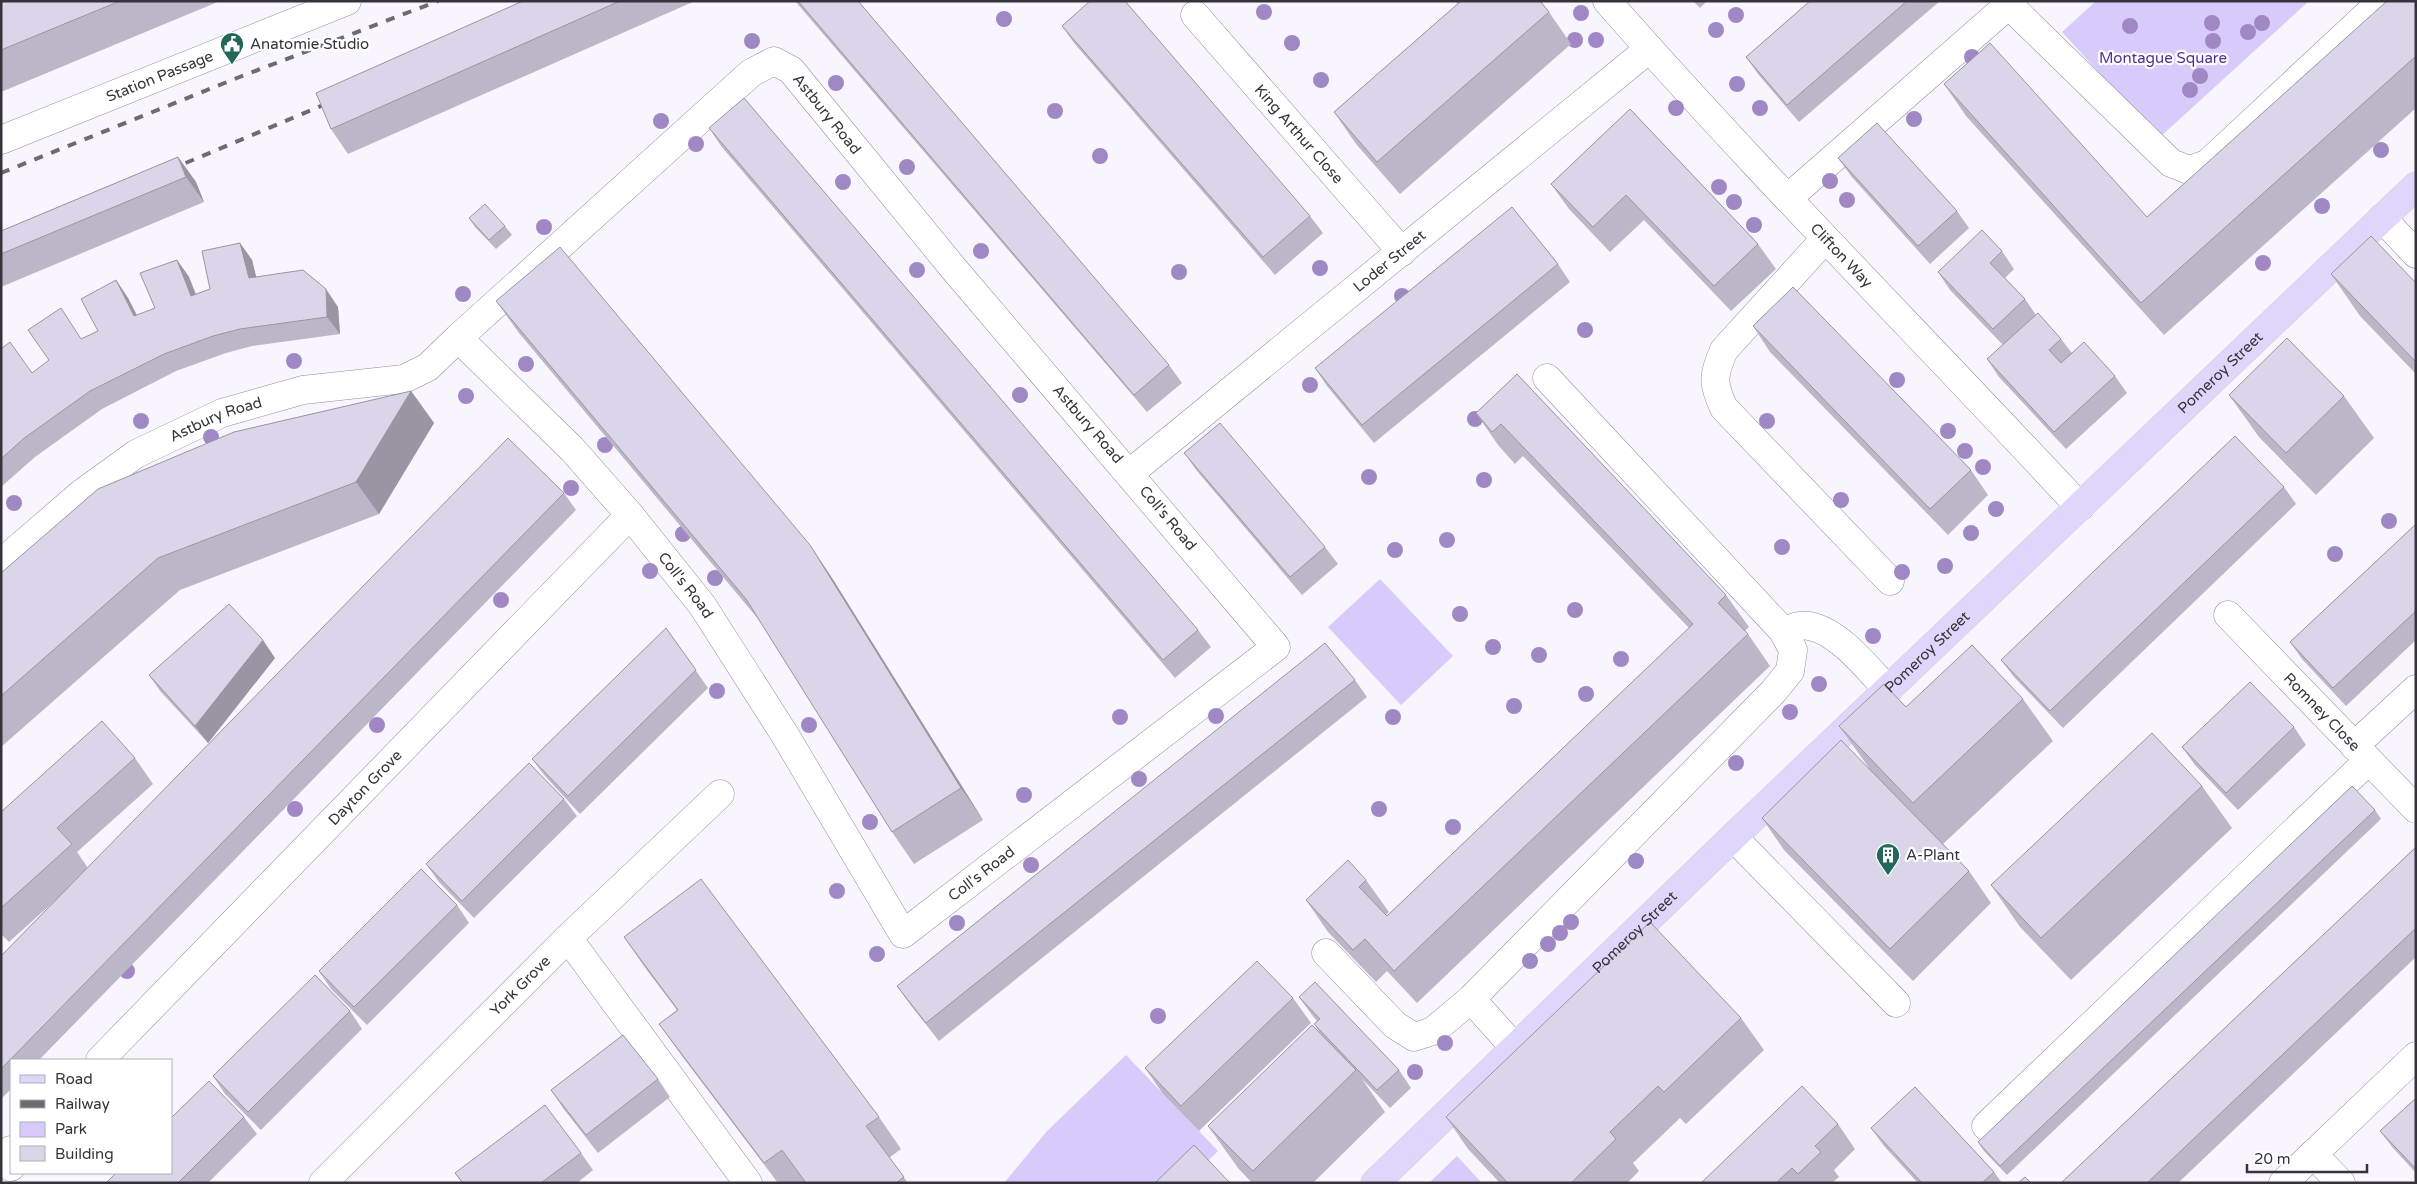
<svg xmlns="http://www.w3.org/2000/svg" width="2417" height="1184" viewBox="0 0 2417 1184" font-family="'Varela Round',sans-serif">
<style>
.green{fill:#d8cbfb}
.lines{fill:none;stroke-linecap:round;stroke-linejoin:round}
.minor-casing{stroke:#928da0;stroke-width:29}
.major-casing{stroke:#d3d2d4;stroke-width:29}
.minor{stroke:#fff;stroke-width:28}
.major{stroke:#e0d6fb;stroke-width:28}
.rail{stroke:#6d6a72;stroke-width:4;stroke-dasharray:9 9;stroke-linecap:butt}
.tree{fill:#9f88c3}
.wall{fill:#bbb7c8}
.shaded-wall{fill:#9995a3}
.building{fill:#dad5e9;stroke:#9995a3}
.labels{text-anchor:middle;stroke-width:4.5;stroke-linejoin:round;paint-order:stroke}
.poi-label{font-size:15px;fill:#36333b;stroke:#fff;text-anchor:start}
.park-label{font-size:15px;fill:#562e92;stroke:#fff}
.street-label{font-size:15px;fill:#36333b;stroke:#fff}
</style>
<rect width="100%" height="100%" fill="#f8f5fe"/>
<g class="green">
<polygon points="2096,1 2309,1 2159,138 2062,32"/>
<polygon points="1380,579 1453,656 1401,705 1328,627"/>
<polygon points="1126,1055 1218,1151 1185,1183 1004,1183 1047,1131"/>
<polygon points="1457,1156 1482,1183 1429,1183"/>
</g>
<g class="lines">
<g class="minor-casing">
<g id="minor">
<path id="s1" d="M1607,1c153,174 316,337 473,506"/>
<polyline points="2009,5 2171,163 2189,170 2207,164 2382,1"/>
<path id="s2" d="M1195,15l207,237"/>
<path id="s3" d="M1,140l346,-139"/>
<polyline points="1788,198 2013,1"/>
<polyline points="2382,218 2416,254"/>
<path d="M1825,239l-101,111c-11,25 -12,33 0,58l166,173"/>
<path id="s4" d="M1130,473l519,-424"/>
<path id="s5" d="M1,563l81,-70 54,-39 86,-41 81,-23 101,-11 24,-12 30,-29 114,111 58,66 72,90 83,130 118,199 373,-287 -322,-378 -163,-199 -17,-9 -23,12 -293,265"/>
<path id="s6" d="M2228,615l188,194"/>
<path d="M1783,631c9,-3 17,-7 26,-5 30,5 59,43 79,64"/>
<polyline points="2354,746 2416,689"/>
<polyline points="1733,837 1896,1003"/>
<polyline points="568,938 748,1183"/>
<polyline points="1326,953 1395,1025 1414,1037 1433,1031 1471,999 1773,692 1790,671 1793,650 1783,631 1547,378"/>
<polyline points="1471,999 1515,1048"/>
<path id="s7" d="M100,1060l530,-545"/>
<polyline points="1986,1126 2368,761"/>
<polyline points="11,1150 4,1158 11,1167"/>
<polyline points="2313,1154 2341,1183"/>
<path id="s8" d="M323,1183l245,-245 152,-144"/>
<polyline points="2283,1183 2416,1056"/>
</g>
</g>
<g class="major-casing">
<g id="major">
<path id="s9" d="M1375,1183l358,-346 683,-651"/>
</g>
</g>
<use href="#minor" class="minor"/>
<use href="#major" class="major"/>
<g class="rail">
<polyline points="169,170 333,101"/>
<polyline points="1,173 237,78 438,1"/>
</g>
</g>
<g class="tree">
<circle cx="1264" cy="12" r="8"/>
<circle cx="1581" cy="13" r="8"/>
<circle cx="1736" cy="15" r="8"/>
<circle cx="1004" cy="19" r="8"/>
<circle cx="2212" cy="23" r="8"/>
<circle cx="2262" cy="23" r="8"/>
<circle cx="2130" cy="26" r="8"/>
<circle cx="1716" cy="30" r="8"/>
<circle cx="2248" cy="32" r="8"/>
<circle cx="1575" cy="40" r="8"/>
<circle cx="1596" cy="40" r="8"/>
<circle cx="752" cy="41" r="8"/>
<circle cx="2213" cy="41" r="8"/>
<circle cx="1292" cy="43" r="8"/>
<circle cx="1972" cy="57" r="8"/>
<circle cx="2200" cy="76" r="8"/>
<circle cx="1321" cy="80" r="8"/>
<circle cx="836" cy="83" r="8"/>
<circle cx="1737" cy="84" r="8"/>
<circle cx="2190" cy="90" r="8"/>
<circle cx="1676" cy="108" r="8"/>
<circle cx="1760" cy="108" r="8"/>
<circle cx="1055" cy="111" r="8"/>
<circle cx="1914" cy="119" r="8"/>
<circle cx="661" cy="121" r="8"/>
<circle cx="696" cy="144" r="8"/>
<circle cx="2381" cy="150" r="8"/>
<circle cx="1100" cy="156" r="8"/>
<circle cx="907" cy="167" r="8"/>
<circle cx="1830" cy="181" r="8"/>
<circle cx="843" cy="182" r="8"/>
<circle cx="1719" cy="187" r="8"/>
<circle cx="1847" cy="200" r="8"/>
<circle cx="1734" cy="202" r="8"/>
<circle cx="2322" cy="206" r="8"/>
<circle cx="1754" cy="225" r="8"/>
<circle cx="544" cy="227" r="8"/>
<circle cx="981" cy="251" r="8"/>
<circle cx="2263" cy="263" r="8"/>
<circle cx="1320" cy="268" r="8"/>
<circle cx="917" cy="270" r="8"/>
<circle cx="1179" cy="272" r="8"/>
<circle cx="463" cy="294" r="8"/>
<circle cx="1402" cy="296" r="8"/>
<circle cx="1585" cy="330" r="8"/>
<circle cx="294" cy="361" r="8"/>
<circle cx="526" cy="364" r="8"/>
<circle cx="1897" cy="380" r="8"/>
<circle cx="1310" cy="385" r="8"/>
<circle cx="1020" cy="395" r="8"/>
<circle cx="466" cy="396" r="8"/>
<circle cx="1475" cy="419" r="8"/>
<circle cx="141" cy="421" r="8"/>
<circle cx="1767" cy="421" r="8"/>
<circle cx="1948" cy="431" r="8"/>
<circle cx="211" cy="437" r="8"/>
<circle cx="605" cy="445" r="8"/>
<circle cx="1965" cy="451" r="8"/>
<circle cx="1983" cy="467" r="8"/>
<circle cx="1369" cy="477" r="8"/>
<circle cx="1484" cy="480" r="8"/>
<circle cx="571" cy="488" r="8"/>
<circle cx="1841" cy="500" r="8"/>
<circle cx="14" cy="503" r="8"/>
<circle cx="1996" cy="509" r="8"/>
<circle cx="2389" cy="521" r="8"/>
<circle cx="1971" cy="533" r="8"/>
<circle cx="683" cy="534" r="8"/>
<circle cx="1447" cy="540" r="8"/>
<circle cx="1782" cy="547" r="8"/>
<circle cx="1395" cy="550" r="8"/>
<circle cx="2335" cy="554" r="8"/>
<circle cx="1945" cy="566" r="8"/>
<circle cx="650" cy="571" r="8"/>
<circle cx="1902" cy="572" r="8"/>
<circle cx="715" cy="578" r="8"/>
<circle cx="501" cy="600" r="8"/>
<circle cx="1575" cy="610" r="8"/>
<circle cx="1460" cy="614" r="8"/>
<circle cx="1873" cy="636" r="8"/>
<circle cx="1493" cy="647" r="8"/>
<circle cx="1539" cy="655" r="8"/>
<circle cx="1621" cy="659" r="8"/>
<circle cx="1819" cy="684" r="8"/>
<circle cx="717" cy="691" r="8"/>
<circle cx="1586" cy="694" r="8"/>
<circle cx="1514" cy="706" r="8"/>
<circle cx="1790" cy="712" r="8"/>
<circle cx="1216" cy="716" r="8"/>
<circle cx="1120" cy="717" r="8"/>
<circle cx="1393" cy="717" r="8"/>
<circle cx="377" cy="725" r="8"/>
<circle cx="809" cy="725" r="8"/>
<circle cx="1736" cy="763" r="8"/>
<circle cx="1139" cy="779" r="8"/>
<circle cx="1024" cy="795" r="8"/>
<circle cx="295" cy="809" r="8"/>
<circle cx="1379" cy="809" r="8"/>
<circle cx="870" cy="822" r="8"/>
<circle cx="1453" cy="827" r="8"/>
<circle cx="1636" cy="861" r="8"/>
<circle cx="1031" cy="865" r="8"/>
<circle cx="837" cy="891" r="8"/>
<circle cx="1571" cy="922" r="8"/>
<circle cx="957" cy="923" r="8"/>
<circle cx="1560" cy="933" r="8"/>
<circle cx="1548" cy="944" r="8"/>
<circle cx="877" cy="954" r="8"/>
<circle cx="1530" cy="961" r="8"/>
<circle cx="127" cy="971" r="8"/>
<circle cx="1158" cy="1016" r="8"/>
<circle cx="1445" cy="1043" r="8"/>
<circle cx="1415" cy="1072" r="8"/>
</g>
<g class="wall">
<polygon points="1,1 220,1 1,92"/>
<polygon points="523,1 695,1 348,154 331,129"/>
<polygon points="795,1 858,1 1169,365 1182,383 1147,412"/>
<polygon points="1455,1 1540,1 1549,12 1571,44 1400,194 1356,144 1334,112 1458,4"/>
<polygon points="1693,1 1707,1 1700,8"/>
<polygon points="1810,1 1940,1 1799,122 1758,74 1746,57"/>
<polygon points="2416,1 2416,108 2164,335 1966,116 1944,84 2147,217"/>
<polygon points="1062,26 1310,216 1323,233 1275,275 1074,43"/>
<polygon points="1630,109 1758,244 1776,269 1731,311 1644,220 1610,252 1569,209 1551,184"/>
<polygon points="709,128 1198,630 1211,647 1175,678 721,146"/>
<polygon points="178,157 196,182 204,202 1,287 1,231"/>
<polygon points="1838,158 1957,211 1969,228 1930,264 1851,176"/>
<polygon points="469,218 505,226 512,235 496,249 475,227"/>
<polygon points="240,243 252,260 256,277 338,307 340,334 252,346 226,353 176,371 102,409 35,457 1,487 1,349 32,373 82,339 98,331 116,280 128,298 137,315 155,308 177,260 189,277 196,294 210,289"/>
<polygon points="2002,251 2014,269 2005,278 2025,299 2036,315 2061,339 2072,353 2115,376 2127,393 2066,449 1999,377 1987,359 2003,345 1950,290 1938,272"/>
<polygon points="1558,264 1570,282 1374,443 1327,386 1315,368"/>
<polygon points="2331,274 2416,283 2416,374 2360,316"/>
<polygon points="496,301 810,545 832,578 983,820 914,864 892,832 759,620 519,333"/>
<polygon points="1753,326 1971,470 1988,495 1948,535 1770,352"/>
<polygon points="1517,374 1726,595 1749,627 1745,631 1748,634 1770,666 1417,1003 1387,971 1376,982 1328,932 1306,900 1366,880 1389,912 1386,915 1387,916 1689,628 1523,456 1515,464 1498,445 1476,413"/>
<polygon points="411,391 434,423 379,514 180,590 1,747 1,573"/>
<polygon points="2229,395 2344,396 2374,438 2316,495 2259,437"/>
<polygon points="1184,453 1325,547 1338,564 1302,595 1197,471"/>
<polygon points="2284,487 2296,504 2063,728 2014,677 2001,660"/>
<polygon points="564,493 576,510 39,1060 11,1060 11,1089 1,1099 1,956 59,897 9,942 1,934 1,812 135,758 153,784 77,852 88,868"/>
<polygon points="2416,524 2416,640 2346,706 2302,659 2290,642"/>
<polygon points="666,628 708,688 580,814 545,776 532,759"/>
<polygon points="275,658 208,743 161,692 149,675"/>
<polygon points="1355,680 1367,697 939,1041 909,1003 897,986"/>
<polygon points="2023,699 2053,741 1943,844 1969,871 1991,903 1913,981 1784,850 1762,818 1869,768 1839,726 1906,707"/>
<polygon points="2294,727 2306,745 2238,810 2195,765 2182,747"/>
<polygon points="2202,786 2232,828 2071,980 2020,927 1991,885"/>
<polygon points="564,799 577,816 474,918 439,882 426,864"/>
<polygon points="2375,810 2381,819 2007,1175 1984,1151 1978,1142"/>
<polygon points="2416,847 2416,957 2178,1183 2061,1183"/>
<polygon points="457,905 469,923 367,1025 331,989 319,971"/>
<polygon points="624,937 879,1117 901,1149 889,1158 908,1183 778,1183 682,1056 659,1024 677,1010 646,969"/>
<polygon points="1299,997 1399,1070 1411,1088 1390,1108 1362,1079 1385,1112 1313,1183 1252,1183 1238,1168 1208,1126 1323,1037 1314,1024 1317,1021 1312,1015"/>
<polygon points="1293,998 1311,1023 1199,1131 1163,1094 1145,1068"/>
<polygon points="350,1011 362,1029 261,1130 225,1094 213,1076"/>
<polygon points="1741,1018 1764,1050 1686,1124 1680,1118 1633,1163 1639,1171 1627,1183 1500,1183 1468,1149 1446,1117"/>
<polygon points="658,1079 670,1097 598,1153 563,1108 551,1090"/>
<polygon points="2416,1098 2416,1173 2393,1148 2380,1131"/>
<polygon points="244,1117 257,1134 208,1183 106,1183"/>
<polygon points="1838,1124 1855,1149 1834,1170 1839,1177 1832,1183 1701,1183"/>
<polygon points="1871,1128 1994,1172 2002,1183 1918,1183 1884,1146"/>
<polygon points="581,1153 593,1170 577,1183 462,1183 455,1173"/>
</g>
<g class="shaded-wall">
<polygon points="178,157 196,182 204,202 186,177"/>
<polygon points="240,243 252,260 261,296 249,278"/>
<polygon points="177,260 189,277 203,314 191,296"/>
<polygon points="116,280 128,298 146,334 134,316"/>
<polygon points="326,289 338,307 340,334 327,317"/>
<polygon points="411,391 434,423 379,514 356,482"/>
<polygon points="810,545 832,578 983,820 961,788"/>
<polygon points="263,640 275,658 208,743 195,726"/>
</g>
<g class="building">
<polygon points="1,1 120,1 1,50"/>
<polygon points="523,1 620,1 331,129 316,93"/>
<polygon points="798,1 858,1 1169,365 1134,395"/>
<polygon points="1090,1 1125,1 1310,216 1263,257 1062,26"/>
<polygon points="1461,1 1540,1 1549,12 1377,162 1334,112"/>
<polygon points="1810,1 1907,1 1787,105 1746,57"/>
<polygon points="2387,1 2416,1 2416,56 2141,303 1944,84 1990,43 2147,217"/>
<polygon points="744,98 1198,630 1163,660 709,128"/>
<polygon points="1630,109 1758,244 1714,286 1626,195 1593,227 1551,184"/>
<polygon points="1877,123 1957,211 1918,246 1838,158"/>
<polygon points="178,157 186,177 1,254 1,231"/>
<polygon points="485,204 505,226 489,240 469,218"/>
<polygon points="1512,207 1558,264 1362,425 1315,368"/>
<polygon points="1982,230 2002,251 1990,263 2025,299 1993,329 1938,272"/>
<polygon points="2371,236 2416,283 2416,362 2331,274"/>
<polygon points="240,243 249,278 303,270 326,289 327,317 240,329 213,336 164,354 90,391 23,439 1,459 1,349 10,342 32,373 49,360 28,330 61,308 81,339 98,331 81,299 116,280 134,316 155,308 140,273 177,260 191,296 210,289 202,251"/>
<polygon points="560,247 810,545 961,788 892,832 746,599 496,301"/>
<polygon points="1793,287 1971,470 1930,509 1753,326"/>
<polygon points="2038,313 2061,339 2049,350 2061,363 2084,342 2115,376 2054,432 1987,359"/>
<polygon points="2287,338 2344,396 2286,453 2229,395"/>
<polygon points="1517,374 1726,595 1718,603 1748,634 1394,971 1365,939 1353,950 1306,900 1348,860 1366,880 1359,887 1387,916 1693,624 1501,424 1492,432 1476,413"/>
<polygon points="411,391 356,482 158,558 1,696 1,573 98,489 234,432"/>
<polygon points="1220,423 1325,547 1290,577 1184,453"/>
<polygon points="2235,436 2284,487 2050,711 2001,660"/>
<polygon points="508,438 564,493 1,1069 1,956"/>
<polygon points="2416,524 2416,611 2333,688 2290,642"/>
<polygon points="229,604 263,640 195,726 149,675"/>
<polygon points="666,628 696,670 568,796 532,759"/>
<polygon points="1325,643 1355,680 926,1023 897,986"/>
<polygon points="1972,645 2023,699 1913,803 1839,726 1884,684 1906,707"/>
<polygon points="2250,682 2294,727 2226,793 2182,747"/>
<polygon points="102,721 135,758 57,828 72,844 1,908 1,812"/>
<polygon points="2152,733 2202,786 2041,938 1991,885"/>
<polygon points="1841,740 1969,871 1890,949 1762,818"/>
<polygon points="529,763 564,799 462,901 426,864"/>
<polygon points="2352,786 2375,810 2000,1166 1978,1142"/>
<polygon points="2416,847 2416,928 2147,1183 2061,1183"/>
<polygon points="421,869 457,905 354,1007 319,971"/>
<polygon points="701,879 879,1117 866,1126 904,1177 896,1183 806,1183 782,1150 764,1163 659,1024 678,1010 624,937"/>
<polygon points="1650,922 1741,1018 1664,1092 1658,1086 1610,1132 1616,1139 1571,1183 1508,1183 1446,1117"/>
<polygon points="1257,961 1293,998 1181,1106 1145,1068"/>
<polygon points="315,975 350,1011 248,1112 213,1076"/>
<polygon points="1315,982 1399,1070 1377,1090 1314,1024 1320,1019 1299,997"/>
<polygon points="1312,1025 1356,1070 1253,1171 1208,1126"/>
<polygon points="623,1035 658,1079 586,1135 551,1090"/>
<polygon points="209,1081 244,1117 178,1183 106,1183 116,1173 171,1173 171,1118"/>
<polygon points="1802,1086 1838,1124 1815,1146 1821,1152 1798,1174 1792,1168 1776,1183 1701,1183"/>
<polygon points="1915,1087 1994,1172 1982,1183 1922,1183 1871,1128"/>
<polygon points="2416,1098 2416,1169 2380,1131"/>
<polygon points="545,1105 581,1153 541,1183 463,1183 455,1173"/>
<polygon points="1194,1145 1230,1183 1155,1183"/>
<polygon points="2025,1177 2031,1183 2018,1183"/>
</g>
<defs>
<g id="civic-pin" transform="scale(1.25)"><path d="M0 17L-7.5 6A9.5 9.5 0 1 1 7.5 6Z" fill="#236759" stroke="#fff"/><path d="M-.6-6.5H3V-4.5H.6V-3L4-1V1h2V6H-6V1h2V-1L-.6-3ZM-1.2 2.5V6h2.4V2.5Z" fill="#fff"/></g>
<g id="building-pin" transform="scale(1.25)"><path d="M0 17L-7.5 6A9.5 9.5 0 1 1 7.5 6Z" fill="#236759" stroke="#fff"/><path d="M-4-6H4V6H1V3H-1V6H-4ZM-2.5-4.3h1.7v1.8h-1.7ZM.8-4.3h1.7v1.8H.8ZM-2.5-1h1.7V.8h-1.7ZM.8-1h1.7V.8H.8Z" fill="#fff"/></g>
</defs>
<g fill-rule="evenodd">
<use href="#civic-pin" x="232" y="44"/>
<use href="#building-pin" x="1888" y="855"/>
</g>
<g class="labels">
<g class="poi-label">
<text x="250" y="49">Anatomie Studio</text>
<text x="1906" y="860">A-Plant</text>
</g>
<g class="park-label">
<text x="2163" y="63">Montague Square</text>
</g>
<g class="street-label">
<text dy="5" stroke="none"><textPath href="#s3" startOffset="171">Station Passage</textPath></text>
<text transform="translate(827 114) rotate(51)" y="5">Astbury Road</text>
<text dy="5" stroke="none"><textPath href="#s2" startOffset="158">King Arthur Close</textPath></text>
<text dy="5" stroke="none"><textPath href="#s1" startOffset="346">Clifton Way</textPath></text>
<text dy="5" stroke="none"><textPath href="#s4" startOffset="335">Loder Street</textPath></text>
<text dy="5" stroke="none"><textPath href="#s9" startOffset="1171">Pomeroy Street</textPath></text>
<text dy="5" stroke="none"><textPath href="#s5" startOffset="261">Astbury Road</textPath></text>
<text transform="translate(1088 424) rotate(49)" y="5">Astbury Road</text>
<text transform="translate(1168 518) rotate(50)" y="5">Coll's Road</text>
<text dy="5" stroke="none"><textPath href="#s5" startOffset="860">Coll's Road</textPath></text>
<text dy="5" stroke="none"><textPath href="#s9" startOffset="766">Pomeroy Street</textPath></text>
<text dy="5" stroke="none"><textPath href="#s6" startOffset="135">Romney Close</textPath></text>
<text dy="5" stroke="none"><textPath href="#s7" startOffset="380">Dayton Grove</textPath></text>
<text dy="5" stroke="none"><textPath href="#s5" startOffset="1370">Coll's Road</textPath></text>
<text dy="5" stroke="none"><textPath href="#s9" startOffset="361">Pomeroy Street</textPath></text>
<text dy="5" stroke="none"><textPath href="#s8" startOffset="279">York Grove</textPath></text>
</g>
</g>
<rect width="2417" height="1184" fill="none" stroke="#36333b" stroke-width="5"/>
<rect x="10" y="1059" width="162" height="115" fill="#ffffff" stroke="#afadb1"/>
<rect x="20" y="1075" width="25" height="8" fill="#e0d6fb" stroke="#afadb1"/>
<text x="55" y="1084" font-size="15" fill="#36333b">Road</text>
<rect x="20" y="1100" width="25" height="8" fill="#6d6a72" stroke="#afadb1"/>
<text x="55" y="1109" font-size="15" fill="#36333b">Railway</text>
<rect x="20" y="1122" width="25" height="15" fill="#d8cbfb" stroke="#afadb1"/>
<text x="55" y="1134" font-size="15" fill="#36333b">Park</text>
<rect x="20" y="1146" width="25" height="15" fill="#dad5e9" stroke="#afadb1"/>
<text x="55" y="1159" font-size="15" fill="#36333b">Building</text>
<path d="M2247 1164v8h120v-8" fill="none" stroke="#36333b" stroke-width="2.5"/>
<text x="2254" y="1164" font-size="15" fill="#36333b" stroke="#ffffff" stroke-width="4" paint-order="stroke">20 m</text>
</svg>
